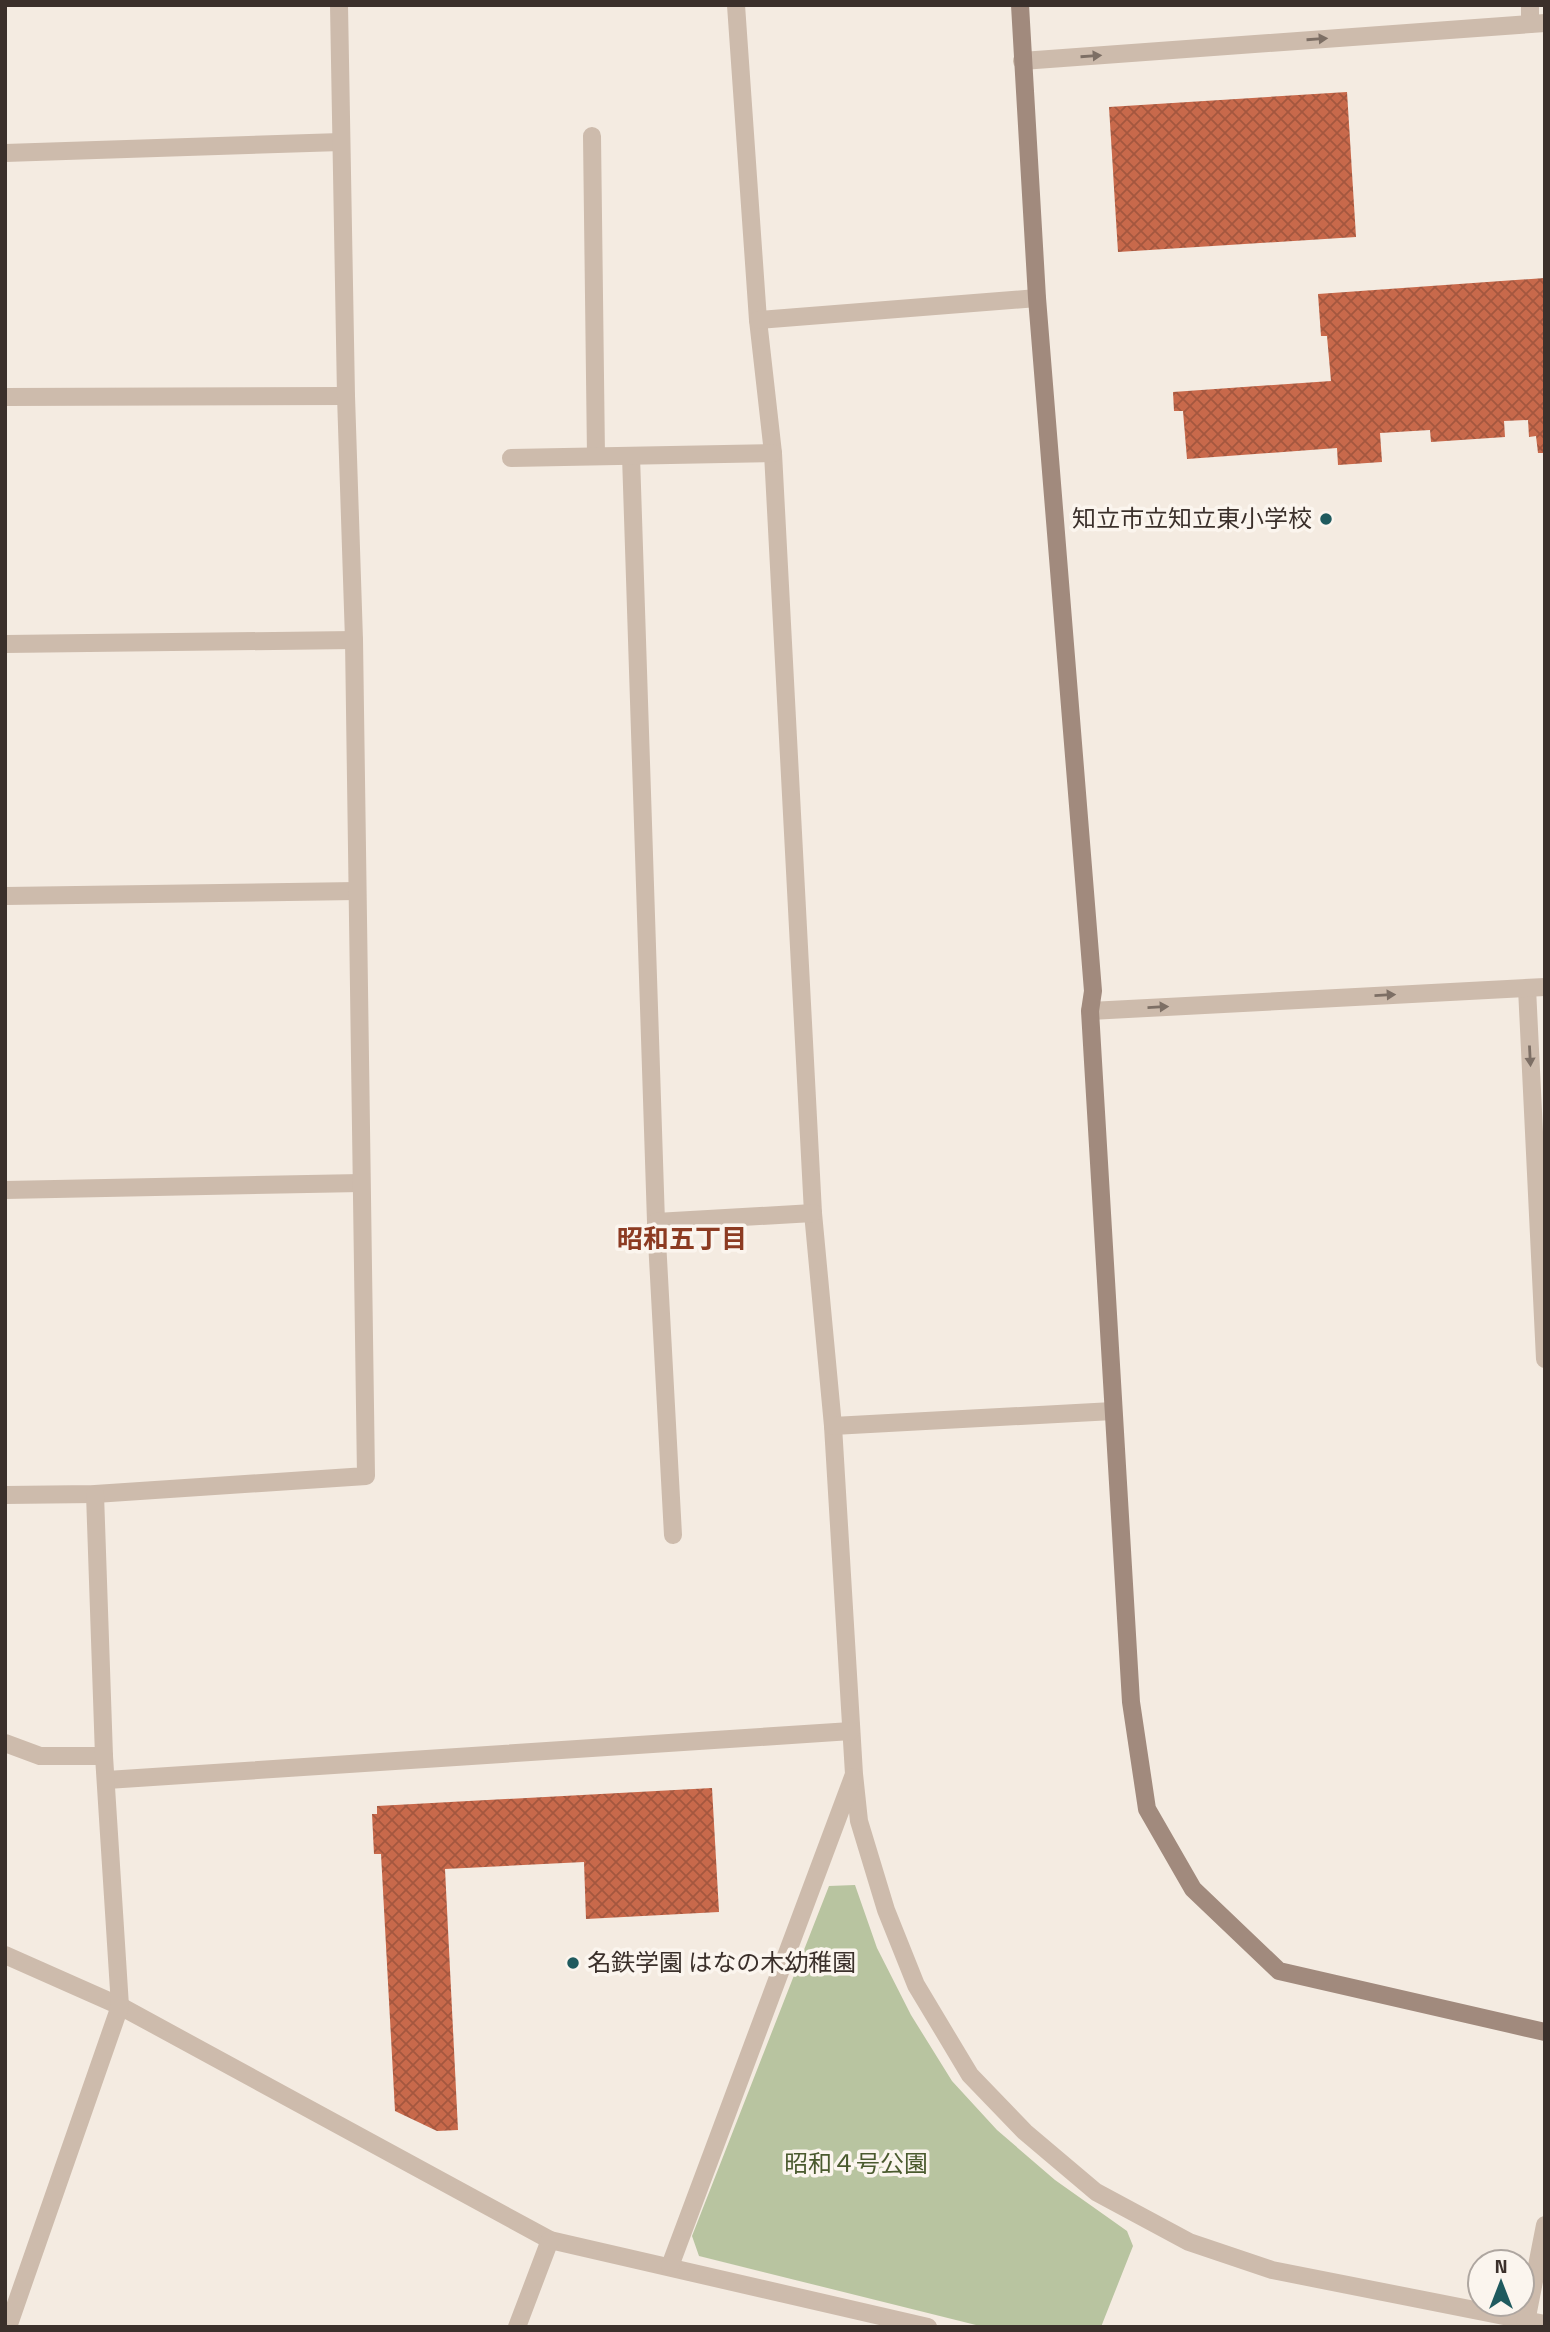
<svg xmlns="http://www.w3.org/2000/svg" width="1550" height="2332" viewBox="0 0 1550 2332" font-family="'Titillium Web','Noto Sans JP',sans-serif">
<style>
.green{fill:#b8c4a0}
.building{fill:url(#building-cross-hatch)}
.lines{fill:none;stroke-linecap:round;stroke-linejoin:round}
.street{stroke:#cdbbac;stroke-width:18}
.secondary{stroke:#a18a7d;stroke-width:18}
.oneway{fill:#7d6f65}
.poi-dot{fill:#1f5a5e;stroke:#fbf5ee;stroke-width:2.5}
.labels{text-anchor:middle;stroke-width:7;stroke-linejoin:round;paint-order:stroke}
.poi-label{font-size:24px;fill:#3b302b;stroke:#fbf5ee;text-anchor:end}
.park-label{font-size:24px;fill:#4a5a2e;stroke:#fbf5ee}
.neighbourhood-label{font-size:26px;font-weight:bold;fill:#8c3b22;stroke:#fbf5ee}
</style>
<defs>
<pattern id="building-cross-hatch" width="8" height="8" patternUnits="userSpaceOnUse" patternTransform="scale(1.75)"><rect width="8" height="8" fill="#c8694b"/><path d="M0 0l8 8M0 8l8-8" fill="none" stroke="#a4573f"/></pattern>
</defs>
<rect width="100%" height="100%" fill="#f4ebe1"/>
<polygon class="green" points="855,1885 877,1948 911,2015 952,2081 997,2130 1055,2180 1127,2231 1133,2246 1101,2327 984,2327 699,2256 692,2236 829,1886"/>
<g class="building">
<polygon points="1347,92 1356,237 1118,252 1109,107"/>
<polygon points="1545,278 1545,453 1538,453 1536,436 1529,437 1528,420 1504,421 1505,437 1431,442 1430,430 1380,433 1382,462 1338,465 1337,448 1187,459 1183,411 1174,411 1173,392 1331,381 1327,336 1321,336 1318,294"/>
<polygon points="712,1788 719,1912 586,1919 584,1862 445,1869 458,2130 437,2131 395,2111 381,1854 374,1854 372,1814 377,1814 377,1806"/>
</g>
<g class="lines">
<g class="street">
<polyline points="736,5 758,320 773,453 813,1213 833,1426 854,1774 859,1821 886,1910 916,1985 970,2075 1025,2132 1096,2192 1189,2242 1272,2270 1545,2324"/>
<polyline points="1530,5 1530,24"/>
<polyline points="1022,61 1545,23"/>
<polyline points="592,136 596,456"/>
<polyline points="5,153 341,142"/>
<polyline points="758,320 1037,298"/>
<polyline points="5,397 346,396"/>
<polyline points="631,456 656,1222 673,1535"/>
<polyline points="511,458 773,453"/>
<polyline points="5,644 354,640"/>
<polyline points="5,896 357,891"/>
<polyline points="1527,988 1545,1359"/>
<polyline points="1090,1011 1545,987"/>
<polyline points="5,1190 361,1183"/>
<polyline points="656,1222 813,1213"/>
<polyline points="833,1426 1113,1411"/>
<polyline points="5,1495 95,1494 366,1476 354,640 346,396 339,5"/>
<polyline points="5,1743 40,1756 104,1756"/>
<polyline points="107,1780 851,1731"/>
<polyline points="5,1955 120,2006 550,2240 928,2327"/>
<polyline points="670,2266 853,1777"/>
<polyline points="8,2327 120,2006 104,1756 95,1494"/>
<polyline points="517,2327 550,2240"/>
<polyline points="1525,2327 1545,2225"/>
</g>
<polyline class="secondary" points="1020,5 1037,298 1093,991 1090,1011 1131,1702 1147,1809 1193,1889 1279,1971 1545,2032"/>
</g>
<defs><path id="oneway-solid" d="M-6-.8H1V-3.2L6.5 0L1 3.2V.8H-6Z" transform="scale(1.75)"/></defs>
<g class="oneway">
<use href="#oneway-solid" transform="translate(1317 39) rotate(-4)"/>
<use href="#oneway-solid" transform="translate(1091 56) rotate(-4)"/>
<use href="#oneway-solid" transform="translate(1385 995) rotate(-3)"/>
<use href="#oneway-solid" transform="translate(1158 1007) rotate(-3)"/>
<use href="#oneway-solid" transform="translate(1530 1056) rotate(87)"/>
</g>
<g class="poi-dot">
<circle cx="1326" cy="519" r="7"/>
<circle cx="573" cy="1963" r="7"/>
</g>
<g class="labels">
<g class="poi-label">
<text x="1312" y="527">知立市立知立東小学校</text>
<text x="587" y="1971" text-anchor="start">名鉄学園 はなの木幼稚園</text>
</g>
<g class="park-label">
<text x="856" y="2172">昭和４号公園</text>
</g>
<g class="neighbourhood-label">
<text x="682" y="1248">昭和五丁目</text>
</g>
</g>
<rect width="1550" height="2332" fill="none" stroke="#3b302b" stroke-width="14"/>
<g transform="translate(1501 2283)"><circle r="33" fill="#fbf5ee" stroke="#aea6a0" stroke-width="2"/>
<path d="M0-5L12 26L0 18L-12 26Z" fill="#1f5a5e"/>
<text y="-10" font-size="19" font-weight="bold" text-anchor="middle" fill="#3b302b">N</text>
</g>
</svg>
